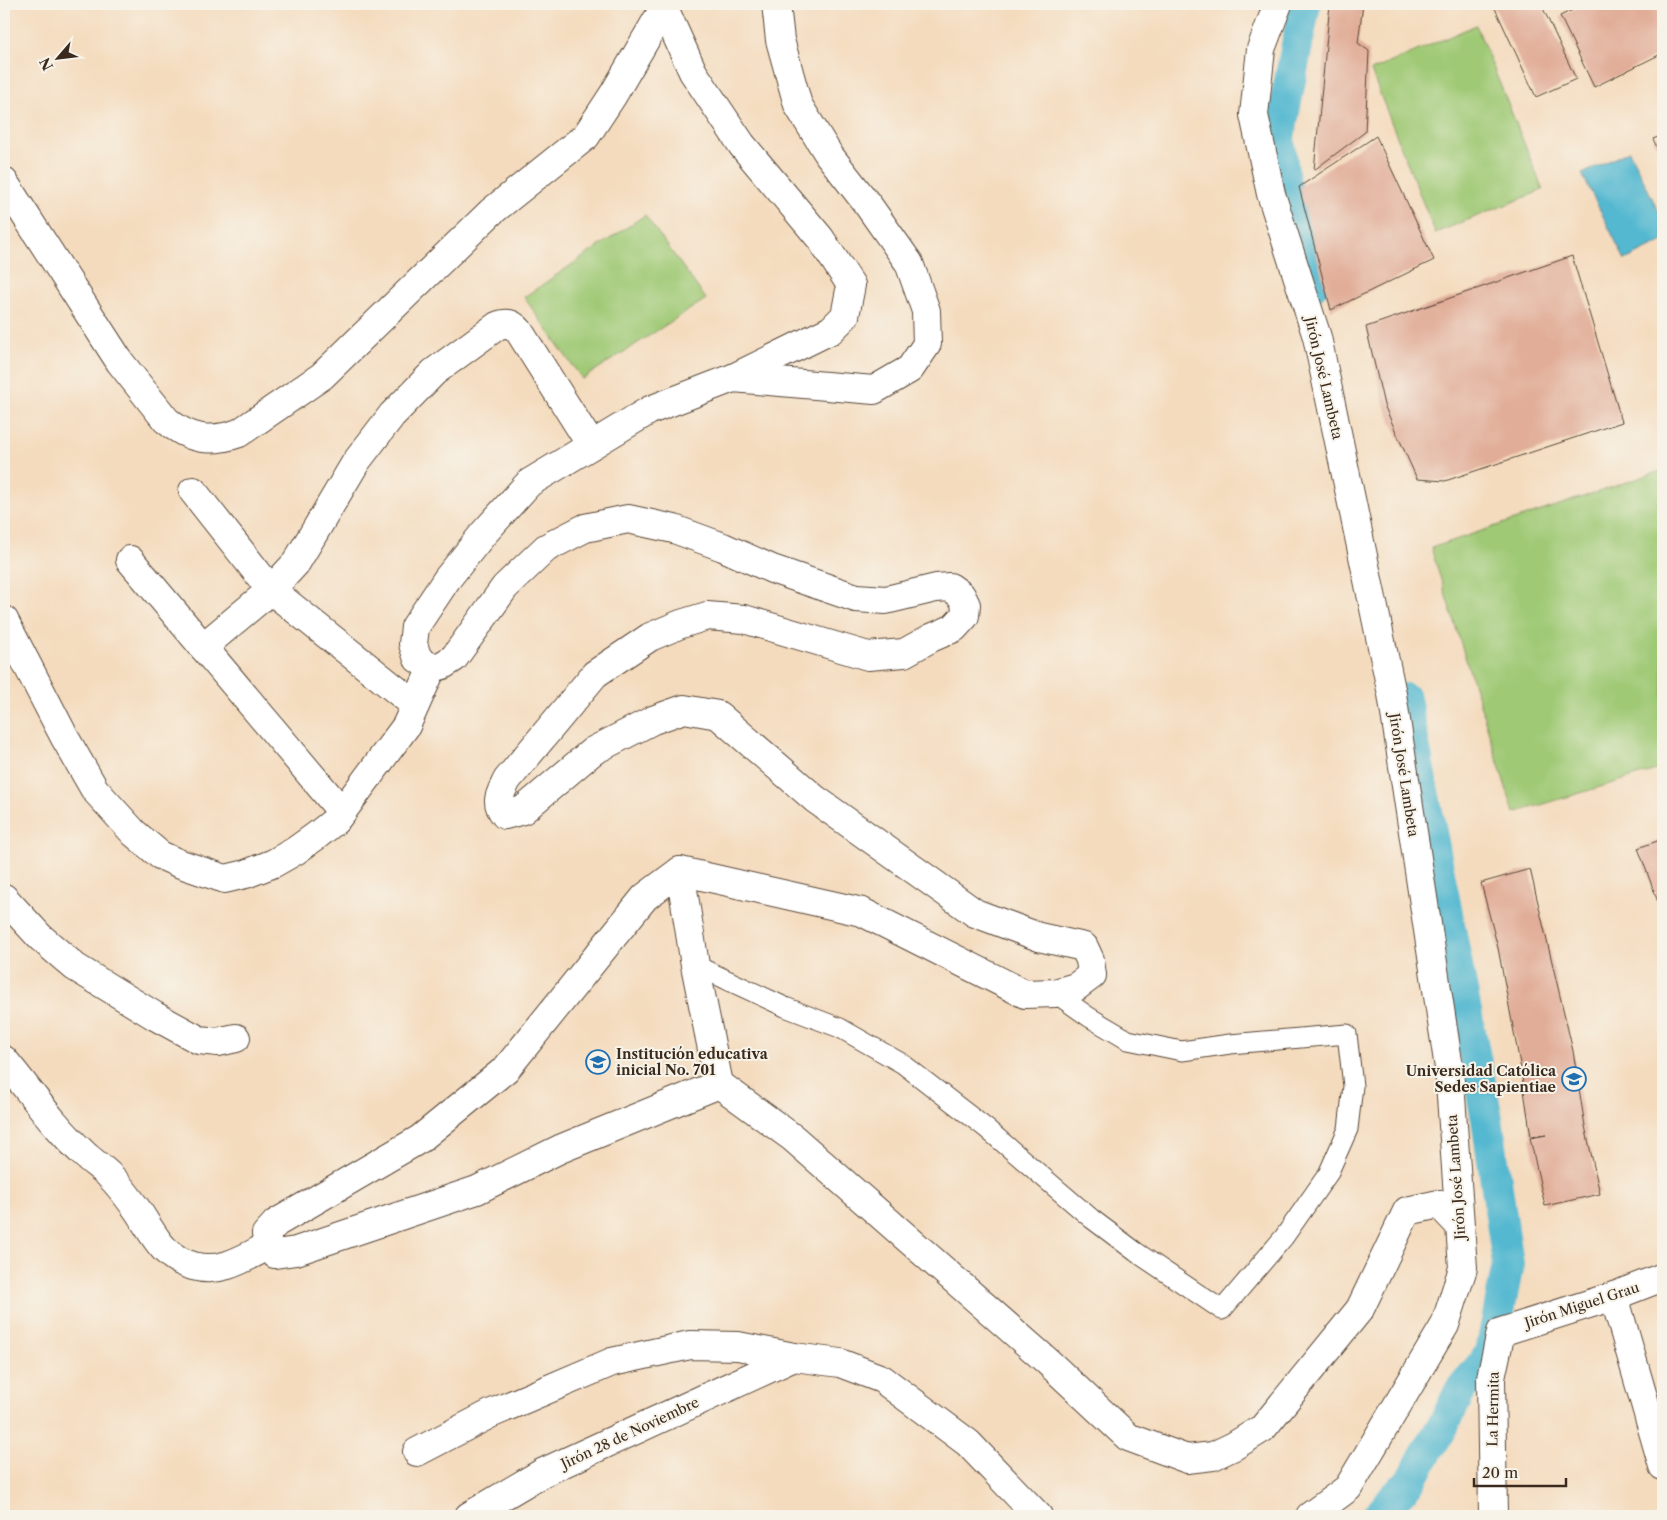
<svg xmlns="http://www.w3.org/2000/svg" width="1667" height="1520" viewBox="0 0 1667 1520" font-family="'Libre Caslon Text',serif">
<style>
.green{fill:#9fc975;stroke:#6d7a4a}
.water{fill:#52b8d0;stroke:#467177}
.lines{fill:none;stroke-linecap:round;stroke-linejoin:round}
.canal{stroke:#52b8d0;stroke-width:32}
.building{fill:#e1ad98}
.service-casing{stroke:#574536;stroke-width:21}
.pedestrian-casing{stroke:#574536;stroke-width:30}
.minor-casing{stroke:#574536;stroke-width:30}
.service{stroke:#fff;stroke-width:19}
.pedestrian{stroke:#fff;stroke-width:28}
.minor{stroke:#fff;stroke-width:28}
.labels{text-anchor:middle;stroke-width:4;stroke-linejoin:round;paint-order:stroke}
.street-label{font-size:14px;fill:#3b2a1e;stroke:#f7f3e8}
.poi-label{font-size:14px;font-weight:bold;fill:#3b2a1e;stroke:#f7f3e8;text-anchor:start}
</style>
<rect width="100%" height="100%" fill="#f7f3e8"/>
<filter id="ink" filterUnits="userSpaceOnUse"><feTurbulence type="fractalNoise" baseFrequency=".02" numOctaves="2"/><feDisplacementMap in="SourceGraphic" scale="10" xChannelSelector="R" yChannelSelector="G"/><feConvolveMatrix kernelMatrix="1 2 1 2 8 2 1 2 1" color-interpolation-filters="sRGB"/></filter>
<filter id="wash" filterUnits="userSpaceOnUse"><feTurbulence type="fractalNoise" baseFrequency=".0096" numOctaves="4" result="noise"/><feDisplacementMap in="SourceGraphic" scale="20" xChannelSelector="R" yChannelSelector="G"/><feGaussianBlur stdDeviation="1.12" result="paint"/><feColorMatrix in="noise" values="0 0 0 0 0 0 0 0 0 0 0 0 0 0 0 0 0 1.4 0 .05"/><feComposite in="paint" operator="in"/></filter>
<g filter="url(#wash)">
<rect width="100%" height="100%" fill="#f4dbbe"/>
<g class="green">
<polygon points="1476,25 1543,190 1435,233 1371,71"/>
<polygon points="645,215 706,299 582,379 524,297"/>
<polygon points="1663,470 1663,768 1514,813 1431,548"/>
</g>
<polygon class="water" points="1629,151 1663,220 1663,241 1625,260 1582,174"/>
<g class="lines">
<g class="canal">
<polyline points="1305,4 1279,137 1284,181 1313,285"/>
<polyline points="1377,1516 1411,1480 1448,1416 1459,1393 1491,1353 1508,1264 1487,1119 1405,699"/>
</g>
</g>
<g id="blocks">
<g class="building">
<polygon points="1330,4 1363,4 1358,43 1369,51 1365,132 1314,170"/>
<polygon points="1493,4 1541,4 1576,79 1536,97"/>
<polygon points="1585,4 1663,4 1663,53 1594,87 1560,16"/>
<polygon points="1663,135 1663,160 1653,139"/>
<polygon points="1376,136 1434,260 1331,310 1299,187"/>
<polygon points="1572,256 1622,422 1445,481 1417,479 1384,405 1366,327"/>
<polygon points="1663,839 1663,900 1658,902 1638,848"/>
<polygon points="1530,869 1573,1051 1585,1126 1600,1194 1545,1206 1530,1138 1546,1135 1531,1137 1520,1064 1498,948 1481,883"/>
</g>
</g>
</g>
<g filter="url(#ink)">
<use href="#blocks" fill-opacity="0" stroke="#574536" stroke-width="1"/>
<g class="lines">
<g class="service-casing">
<polyline id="service" points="695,965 785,1007 840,1028 903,1064 987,1129 1092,1219 1136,1252 1222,1310 1284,1237 1328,1174 1348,1129 1353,1086 1347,1034 1230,1044 1182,1051 1128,1040 1089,1017 1055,993"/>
</g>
<g class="pedestrian-casing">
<polyline id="pedestrian" points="680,871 695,965 719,1084"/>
</g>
<g class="minor-casing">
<g id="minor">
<polyline points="664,4 664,8 693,72 742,145 820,238 851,285 845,316 831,330 733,378"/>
<path d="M776,4l4,36 18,65 31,50 39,50 41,58 17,48 1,33 -17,25 -36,21 -141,-12 -83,32 -121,73 -46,51 -36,45 -32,48 -2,17 5,15 14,9 11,-3 11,-7 51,-71 41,-39 39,-20 43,-9 46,10 49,18 49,22 84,29 30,2 50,-12 14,-1 11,8 5,10 -1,11 -11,12 -23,10 -27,15 -36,3 -124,-37 -37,-3 -26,8 -31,13 -55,37 -88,106c-7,15 -13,21 -2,35l18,-5 70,-59 60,-31 31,-11 34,6 97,84 160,114 64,24 45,10 6,13 2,15 -16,12 -21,6 -30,1 -163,-82 -182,-41 -35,26 -139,172 -86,70 -144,84 -10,11 2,12 7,8 21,-3 181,-61 83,-41 159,-65 74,54 254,223 81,76 59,22 26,-3 21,-10 29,-18 97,-119 47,-98 32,-7 20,21"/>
<polyline points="1278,4 1261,49 1254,115 1271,194 1317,337 1392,694 1449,1068 1463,1268 1445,1325 1348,1488 1310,1516"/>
<path d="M4,182l116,180 46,58c23,20 45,23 73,13l83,-57 169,-164 95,-76 27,-41 51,-87"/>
<polyline points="193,491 271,590 415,705"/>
<polyline points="130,560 342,812"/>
<polyline points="4,620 65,738 95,790 134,833 160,855 178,863 225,879 246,874 274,863 295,851 316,836 336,820 406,726 432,668"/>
<path d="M203,647l68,-57 25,-27 60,-101 36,-47 42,-43 63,-46c10,-4 15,-3 22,5l72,114"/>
<polyline points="4,898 40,937 75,967 155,1016 199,1040 218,1042 236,1038"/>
<path d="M4,1060c26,31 49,65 79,93 8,8 18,14 26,22 10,10 19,22 27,33 17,24 25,49 57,58 28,8 51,-8 75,-20"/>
<polyline points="1614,1296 1663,1466"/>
<polyline points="417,1452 490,1414 612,1362 690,1345 738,1346 794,1357 840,1363 882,1379 968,1443 1038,1516"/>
<polyline points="469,1516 542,1473 794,1357"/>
<polyline points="1493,1516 1491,1378 1501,1332 1614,1296 1663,1277"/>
</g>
</g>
<use href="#service" class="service"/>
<use href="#pedestrian" class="pedestrian"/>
<use href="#minor" class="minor"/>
</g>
</g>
<defs>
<g id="school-ring" transform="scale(1.25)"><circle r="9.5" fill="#f7f3e8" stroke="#1f6fb2" stroke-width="1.5"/><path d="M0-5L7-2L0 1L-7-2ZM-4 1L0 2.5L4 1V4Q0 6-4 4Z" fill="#1f6fb2"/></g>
<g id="university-ring" transform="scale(1.25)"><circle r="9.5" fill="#f7f3e8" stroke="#1f6fb2" stroke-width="1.5"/><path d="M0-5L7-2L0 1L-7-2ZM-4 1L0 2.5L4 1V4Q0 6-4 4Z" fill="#1f6fb2"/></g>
</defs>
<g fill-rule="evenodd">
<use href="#school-ring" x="598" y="1062"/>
<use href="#university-ring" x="1574" y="1079"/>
</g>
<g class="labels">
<g class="street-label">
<text transform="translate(1324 378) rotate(77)" y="5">Jirón José Lambeta</text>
<text transform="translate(1404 775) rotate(81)" y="5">Jirón José Lambeta</text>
<text transform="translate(1456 1177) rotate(-94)" y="5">Jirón José Lambeta</text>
<text transform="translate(1582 1305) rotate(-18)" y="5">Jirón Miguel Grau</text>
<text transform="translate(1493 1409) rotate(-89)" y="5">La Hermita</text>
<text transform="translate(630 1433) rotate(-25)" y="5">Jirón 28 de Noviembre</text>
</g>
<g class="poi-label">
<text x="616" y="1059">Institución educativa<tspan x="616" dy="16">inicial No. 701</tspan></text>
<text x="1556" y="1076" text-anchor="end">Universidad Católica<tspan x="1556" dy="16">Sedes Sapientiae</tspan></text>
</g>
</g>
<rect width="1667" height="1520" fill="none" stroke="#f7f3e8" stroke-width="20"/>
<g transform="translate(58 58) rotate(242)" stroke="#f7f3e8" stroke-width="4" paint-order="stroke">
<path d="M0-4L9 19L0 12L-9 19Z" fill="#3b2a1e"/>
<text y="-8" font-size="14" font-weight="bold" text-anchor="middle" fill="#3b2a1e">N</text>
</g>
<path d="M1474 1478v8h92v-8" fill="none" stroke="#3b2a1e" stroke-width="2.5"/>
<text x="1482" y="1478" font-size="15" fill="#3b2a1e" stroke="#f7f3e8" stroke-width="4" paint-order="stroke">20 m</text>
</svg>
